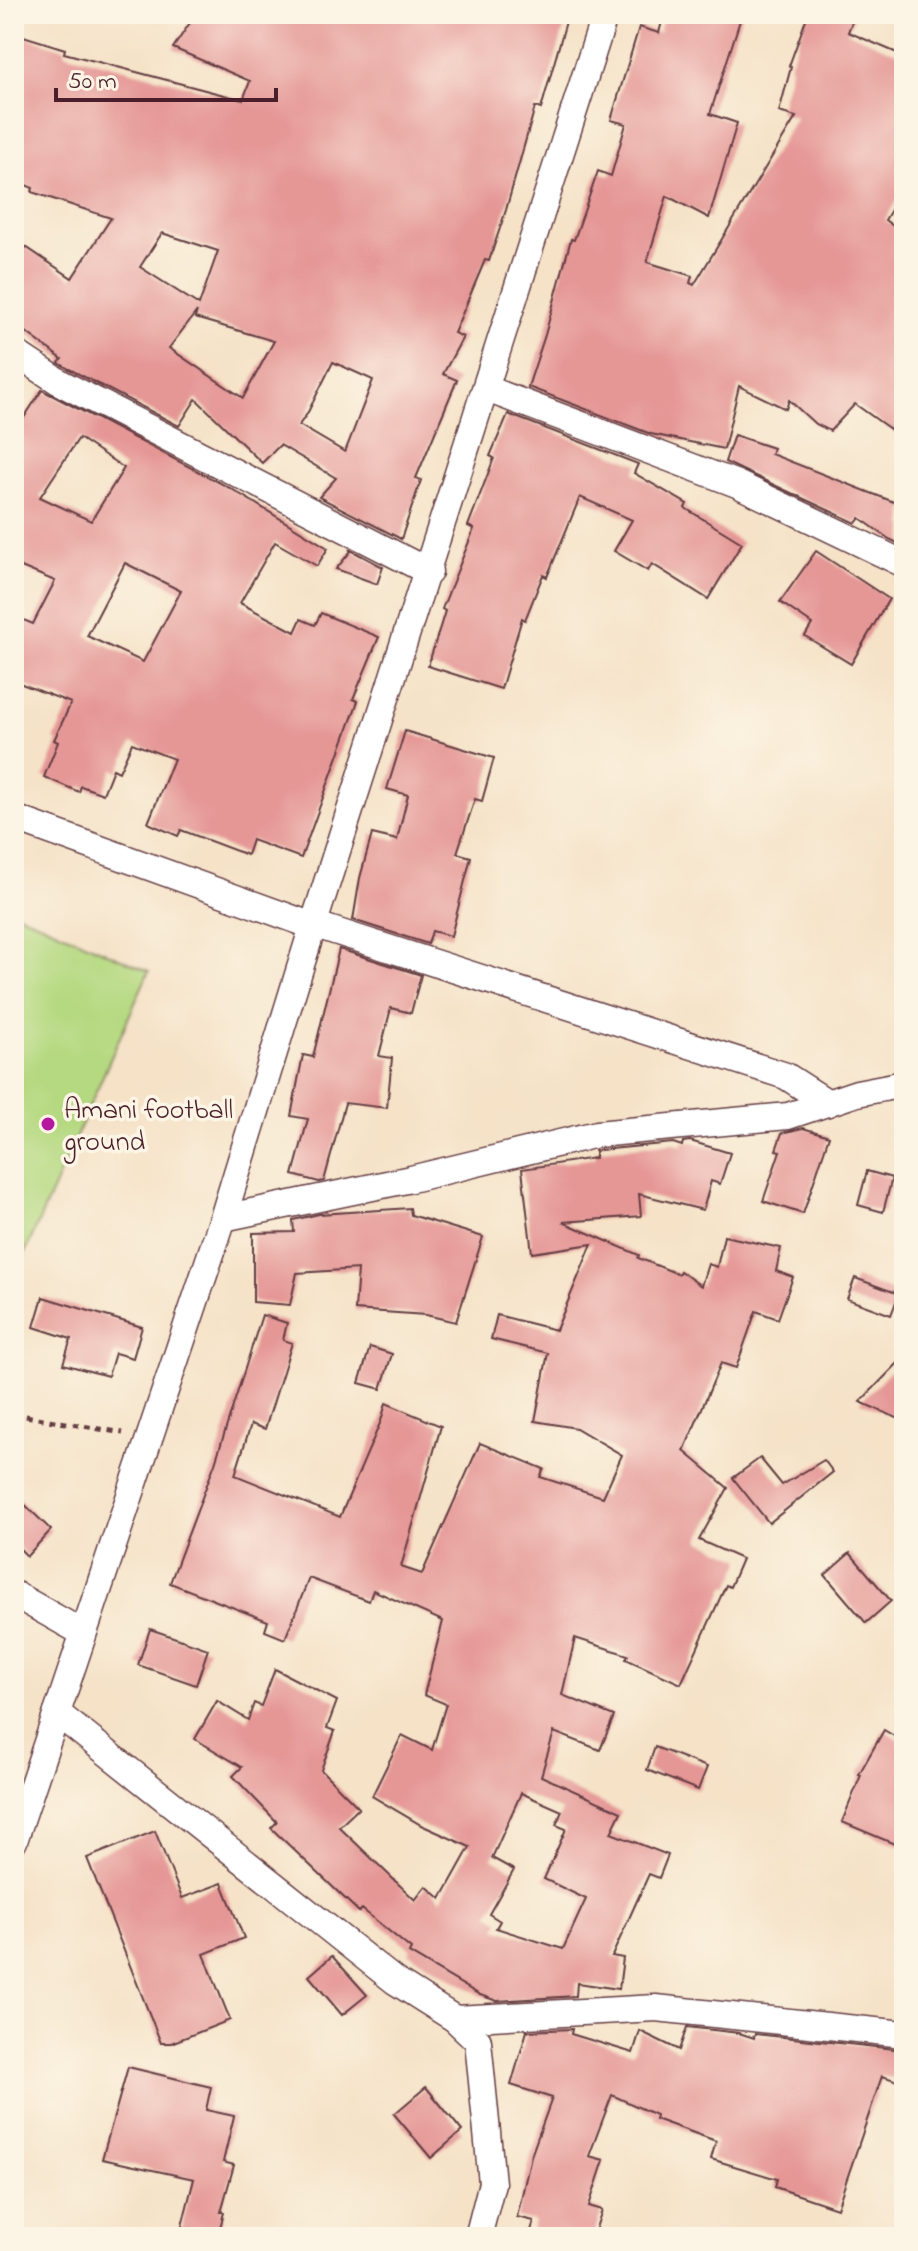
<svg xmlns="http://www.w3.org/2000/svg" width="918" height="2251" viewBox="0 0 918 2251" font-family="'Indie Flower',sans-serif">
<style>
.green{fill:#b5d981;stroke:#807c56;stroke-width:2}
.building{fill:#e59796;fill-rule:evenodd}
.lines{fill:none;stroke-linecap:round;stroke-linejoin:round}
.street-casing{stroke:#643c42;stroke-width:29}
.path{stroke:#643c42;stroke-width:5;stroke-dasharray:6 6;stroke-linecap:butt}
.street{stroke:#fff;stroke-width:26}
.poi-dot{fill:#b5179e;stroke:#fcf5e5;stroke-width:3}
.labels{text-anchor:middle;stroke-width:7;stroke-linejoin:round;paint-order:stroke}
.poi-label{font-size:28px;fill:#4a1f2b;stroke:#fcf5e5;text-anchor:start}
</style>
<rect width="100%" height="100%" fill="#fcf5e5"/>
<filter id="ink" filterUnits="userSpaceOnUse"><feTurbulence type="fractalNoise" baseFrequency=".0125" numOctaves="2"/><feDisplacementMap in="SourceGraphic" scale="16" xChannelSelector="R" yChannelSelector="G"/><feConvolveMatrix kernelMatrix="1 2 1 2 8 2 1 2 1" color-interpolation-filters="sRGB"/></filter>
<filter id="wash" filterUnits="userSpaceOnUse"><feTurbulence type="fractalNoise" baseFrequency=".006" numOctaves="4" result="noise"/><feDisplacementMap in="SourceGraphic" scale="32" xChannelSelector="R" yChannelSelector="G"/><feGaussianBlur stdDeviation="1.8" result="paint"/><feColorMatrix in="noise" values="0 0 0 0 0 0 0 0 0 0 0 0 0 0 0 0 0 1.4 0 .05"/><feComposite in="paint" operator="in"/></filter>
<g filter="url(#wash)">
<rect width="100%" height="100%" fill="#f5e2c7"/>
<polygon class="green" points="14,912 149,971 14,1278"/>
<g id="blocks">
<g class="building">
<path d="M196,14h358l13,4 -26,91 -6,-2 -29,103 -17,51 -4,-1 -31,73 9,4 -20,37 14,6 -41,98 5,2 -20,59 -82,-42 17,-19 -56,-33 -18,18 -66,-64 -17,27 -110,-57 -10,-6 3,-4 -48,-36v-84l58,39 39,-60 -79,-26 1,-4 -19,-8v-147l51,16 -1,4 179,47 7,-19 -77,-33zM162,233l56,18 -19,54 -59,-38zM197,311l-2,7 79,23 -31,57 -74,-50zM333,362l40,18 -28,72 -46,-27 8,-11z"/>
<polygon points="664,14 742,14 710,114 737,123 709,218 667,196 647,262 692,276 690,283 694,285 796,117 779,112 791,67 789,66 808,14 855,14 848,32 904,56 904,188 885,220 904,234 904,439 855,404 830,431 814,423 789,400 786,409 739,386 724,449 651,434 528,387 545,335 571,239 574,240 598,171 611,176 626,124 611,120 639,27 659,33"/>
<path d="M42,390l188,98 98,60 -11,18 -42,-24 -35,61 55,29 6,-13 14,6 6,-12 58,24 -26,62 5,2 -57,157 -49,-18 -5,15 -66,-25 -3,6 -30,-13 26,-64 -42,-16 -13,29 -6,-3 -10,25 -22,-8 -2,6 -35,-15 14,-35 -4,-2 17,-37 -57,-22v-65l19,8 22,-43 -41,-17v-131zM79,438l45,30 -33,53 -51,-24zM125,563l56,28 -38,71 -56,-26z"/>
<polygon points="508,414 638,464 634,473 687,504 685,508 742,543 708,599 652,564 648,571 614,551 632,520 580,497 547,577 543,575 525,620 522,618 501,689 428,666 445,611 442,609 474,529 468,526 494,458 490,456"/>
<polygon points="734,435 773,448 771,454 904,506 904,546 889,539 860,518 856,523 725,462"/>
<polygon points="349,549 383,567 377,584 336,569 351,551"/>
<polygon points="816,551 889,599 851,664 805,636 812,624 780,602"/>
<polygon points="405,731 494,758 482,801 475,799 457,853 471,857 451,936 432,931 428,944 353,920 360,878 372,834 397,840 408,795 387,789"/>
<polygon points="339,949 421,975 411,1013 391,1008 379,1056 392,1058 387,1108 345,1103 324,1181 319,1182 293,1175 308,1119 291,1116 303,1055 313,1057"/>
<polygon points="803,1128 829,1136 803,1214 763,1201 780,1151 776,1150 782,1133"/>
<path d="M690,1141l40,12 -10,31 -9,-3 -8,29 -64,-16 2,22 -78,6 76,33 -1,3 40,16 2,-3 21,15 7,-22 9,3 7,-31 57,12 -5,23 17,6 -15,42 -22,-8 -20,57 -15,-5 -37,88 44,37 -29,52 43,19 -12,28 -4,-2 -45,99 -55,-25 2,-4 -53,-17 -13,57 52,21 -14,34 -46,-18 -13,44 80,36 -10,21 57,22 -9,23 -10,-4 -37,82 11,2 -4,31 -42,-6 -1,13 -79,5 -17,-6 -71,-42 2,-4 -49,-40 -3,3 -88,-84 6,-6 -44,-46 9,-9 -47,-28 22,-38 31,19 6,-17 7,3 14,-37 62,32 -10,27 8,3 -14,39 38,38 -20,19 76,73 11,-14 15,13 29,-52 -49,-22 -49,-29 30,-61 30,15 14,-46 -22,-9 19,-74 -70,-31 -4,11 -60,-23 -24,61 -20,-8 3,-10 -98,-38 45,-120 47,-148 25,8 -4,17 9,3 -27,86 -14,-5 -16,51 105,42 41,-96 5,-18 55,23 -40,141 21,7 58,-131 64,26 -4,8 63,20 19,-42 -46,-27 -41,-7 13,-68 -57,-14 6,-24 59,15 36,-86 -60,9 -10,-84 73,-11v-7l5,-1 73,-7 9,3 1,-4zM521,1793l41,18 -6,14 10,4 -22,50 42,20 -23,50 -67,-21 4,-7 -11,-7 25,-44 -22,-12z"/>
<polygon points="867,1171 892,1178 883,1212 858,1205"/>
<polygon points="410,1208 411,1215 483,1237 456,1322 426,1315 355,1310 358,1269 297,1273 290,1305 253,1302 253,1233 294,1232 293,1220 319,1214"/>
<polygon points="855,1278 899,1294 891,1315 847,1299"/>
<polygon points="43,1297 142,1327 133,1358 115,1353 108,1376 63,1364 71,1339 34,1327"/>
<polygon points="370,1347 392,1354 381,1389 359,1383"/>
<polygon points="904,1357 904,1421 860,1402"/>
<polygon points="760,1458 782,1485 824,1460 833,1472 769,1523 733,1478"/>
<polygon points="14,1494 51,1530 27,1556 14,1543"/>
<polygon points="850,1553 891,1601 866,1623 825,1575"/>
<polygon points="150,1629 208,1649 196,1685 138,1665"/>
<polygon points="884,1730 904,1742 904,1848 842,1822 861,1775 859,1774"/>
<polygon points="655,1747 707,1767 698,1790 647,1770"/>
<polygon points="155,1831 182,1898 222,1883 244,1938 204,1954 230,2020 171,2043 161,2043 87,1858"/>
<polygon points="332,1956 367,1995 342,2015 309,1976"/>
<polygon points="687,2027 739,2033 754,2038 755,2034 904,2050 904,2083 882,2076 837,2208 775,2187 777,2179 711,2159 716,2141 655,2119 656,2115 612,2095 589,2156 604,2160 589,2206 602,2210 593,2237 529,2237 534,2221 517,2217 531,2156 552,2098 511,2085 527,2031 572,2029 571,2034 633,2053 640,2031 679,2050"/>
<polygon points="128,2067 211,2087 206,2110 234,2116 223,2162 234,2165 221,2212 224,2212 218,2237 181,2230 194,2179 102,2159"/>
<polygon points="426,2087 462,2131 431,2158 394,2114"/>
</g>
</g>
</g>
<g filter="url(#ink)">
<use href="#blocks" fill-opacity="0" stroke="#643c42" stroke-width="2"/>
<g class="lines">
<g class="street-casing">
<g id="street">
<polyline points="14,352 61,383 429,572"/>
<polyline points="487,389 737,484 904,564"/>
<polyline points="14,818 313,926 316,925 786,1076 828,1103"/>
<polyline points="223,1218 411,1179 597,1134 788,1116 857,1093 904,1084"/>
<polyline points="14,1594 83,1633"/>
<polyline points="57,1713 395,1981 455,2019 478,2041 492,2183 478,2237"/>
<polyline points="14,1841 223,1218 313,926 605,14"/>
<polyline points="455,2019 656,2008 904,2034"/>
</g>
</g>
<polyline class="path" points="14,1414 123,1433"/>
<use href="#street" class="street"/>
</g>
</g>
<circle class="poi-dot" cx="48" cy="1124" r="8"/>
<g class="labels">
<g class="poi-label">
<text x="64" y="1118">Amani football<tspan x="64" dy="32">ground</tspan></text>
</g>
</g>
<rect width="918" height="2251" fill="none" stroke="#fcf5e5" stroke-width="48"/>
<path d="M56 88v12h220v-12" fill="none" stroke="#4a1f2b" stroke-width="4"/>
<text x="68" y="88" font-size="24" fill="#4a1f2b" stroke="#fcf5e5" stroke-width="6" paint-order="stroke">50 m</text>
</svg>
